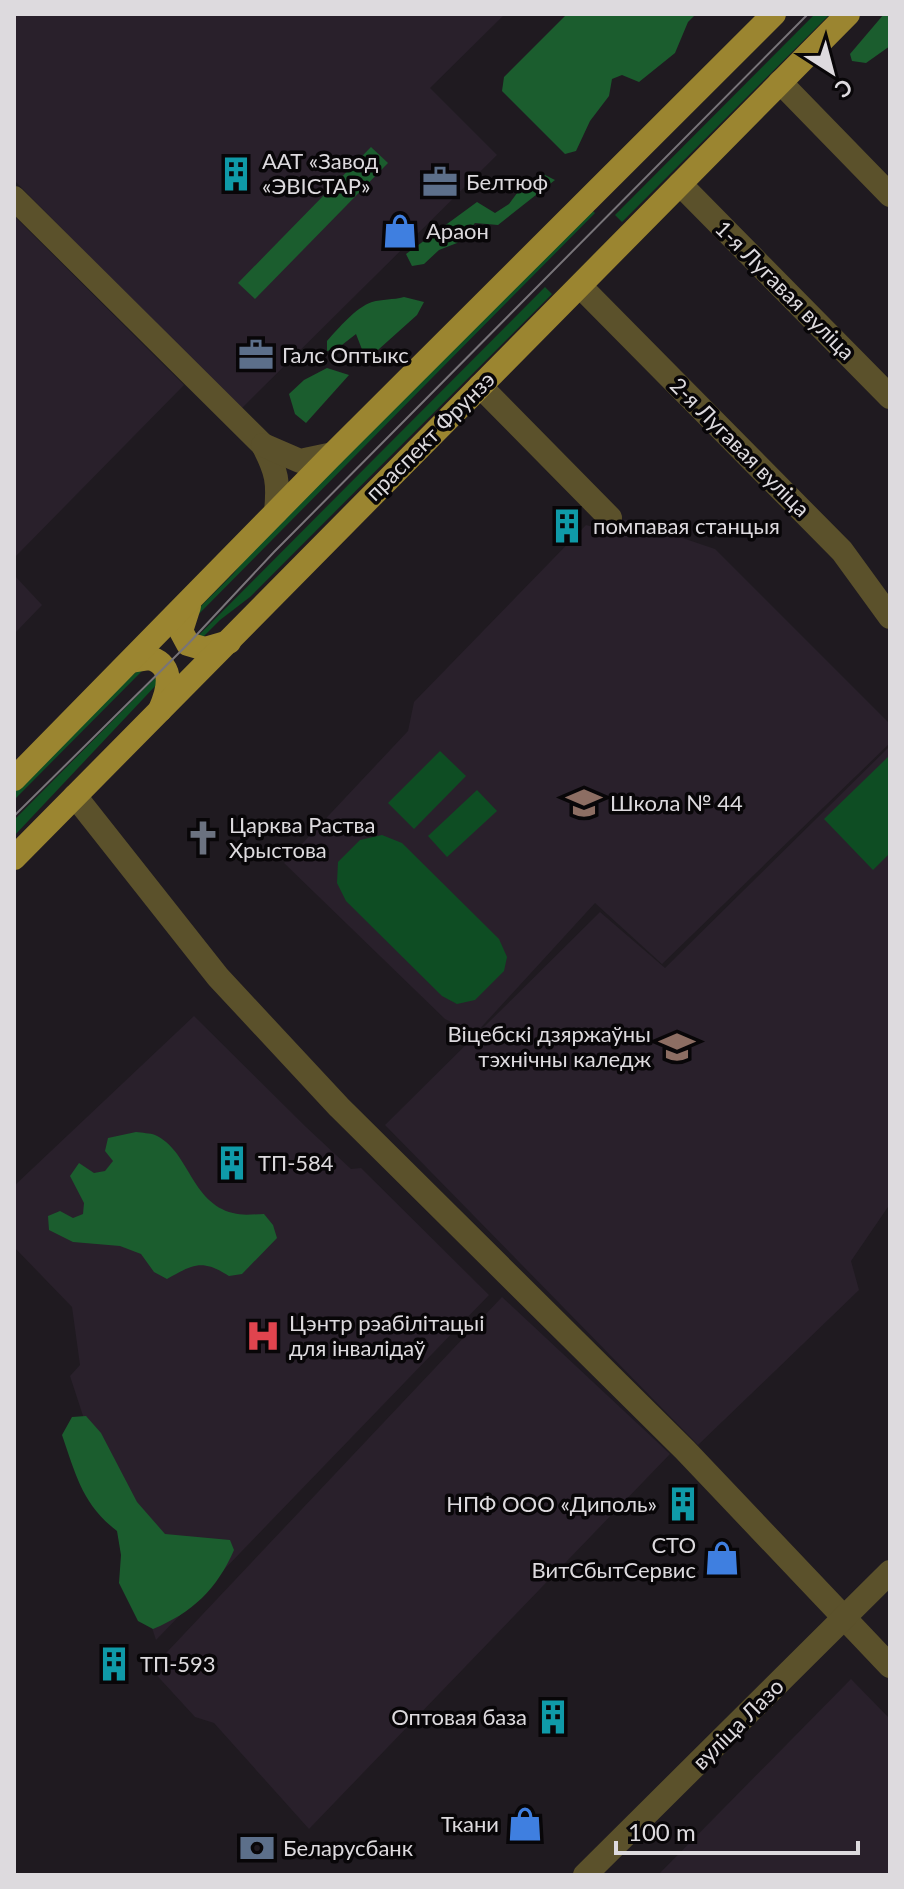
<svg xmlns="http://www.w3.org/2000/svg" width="904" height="1889" viewBox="0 0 904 1889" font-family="Lato,sans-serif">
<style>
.built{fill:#29202b}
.green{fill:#0e4d23}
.forest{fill:#1b5d2e}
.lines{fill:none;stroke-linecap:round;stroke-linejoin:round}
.minor{stroke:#5b512b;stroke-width:24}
.major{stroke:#9b8530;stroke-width:24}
.tram{stroke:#787479;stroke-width:2}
.labels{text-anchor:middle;stroke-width:7;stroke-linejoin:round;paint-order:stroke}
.poi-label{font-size:22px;fill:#dddade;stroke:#080608;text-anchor:start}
.street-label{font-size:22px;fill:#dddade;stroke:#080608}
</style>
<rect width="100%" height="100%" fill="#1f1a20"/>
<g class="built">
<polygon points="14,14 505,14 430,88 497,155 240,410 14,180"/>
<polygon points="14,216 184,385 14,558"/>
<polygon points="618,520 629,520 715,549 890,724 890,743 662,964 595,903 475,1034 445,1019 284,863 408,731 414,702 586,525 608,531"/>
<polygon points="14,575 42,605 14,634"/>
<polygon points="890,746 890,1204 851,1261 859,1290 698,1445 385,1125 600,912 665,968"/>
<polygon points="194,1016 306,1127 351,1169 361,1168 489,1295 156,1640 70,1376 80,1365 72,1307 14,1247 14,1186"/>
<polygon points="502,1297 670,1454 309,1829 214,1723 195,1717 151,1669"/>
<polygon points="851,1679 890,1719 890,1875 658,1875"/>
</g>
<g class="green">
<polygon points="815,14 830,14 622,222 615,215"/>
<polygon points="590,208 595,213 187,626 189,618 233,574 263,537"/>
<polygon points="545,287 552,294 250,597 220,620 198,642 193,641"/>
<polygon points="143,666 145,668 14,800 14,791 110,695"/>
<polygon points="155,678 159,682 14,836 14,820"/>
<polygon points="440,751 466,776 414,829 388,803"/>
<polygon points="890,755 890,853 873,870 824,819"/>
<polygon points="477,790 497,811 447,857 428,836"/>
<polygon points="382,835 402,843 499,939 507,957 504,971 475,1000 457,1004 442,996 346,901 337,883 338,862 360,840"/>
</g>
<g class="forest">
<polygon points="567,14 696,14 688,22 675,53 639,82 622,75 612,79 609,96 590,121 576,151 565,154 502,91 504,77"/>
<polygon points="884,14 890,14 890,46 866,63 852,61 850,54"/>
<polygon points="371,147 388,163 255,299 238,283"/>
<polygon points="543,174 555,180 498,225 475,223 457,243 439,250 424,264 412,266 406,254 477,202 495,213 509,204 523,185"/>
<path d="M404,297l20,5 -7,13 -48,43 -6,-6 -7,-18 -18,14 -11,3v-10c12,-13 28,-33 45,-39 10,-3 21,-2 32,-5z"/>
<polygon points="327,368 349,375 306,423 295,414 289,394 304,380"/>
<path d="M136,1132c6,1 14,1 19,3 34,15 36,68 78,78 10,3 22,1 31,1l9,11 4,13 -35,36 -13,2c-27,-17 -35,-12 -62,3l-13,-7 -13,-18 -21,-8 -47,-4 -24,-12 -1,-14 12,-5 13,7 10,-4 1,-11 -14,-27 9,-13 15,10 11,-2 8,-10 -8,-10 3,-13z"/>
<path d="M86,1416l15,17 36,69 28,32 65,6 4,10c-17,39 -42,63 -81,79l-15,-8 -19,-38 2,-28 -4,-24c-35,-27 -41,-56 -55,-96l10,-18z"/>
</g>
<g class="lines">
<g class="minor">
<polyline points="780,82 890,195"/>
<polyline points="680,184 890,397"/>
<path d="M14,198l249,247c14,27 16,37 13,67"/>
<polyline points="580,286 842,551 890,617"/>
<polyline points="480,386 610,518"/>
<polyline points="263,445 300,461 333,454"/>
<polyline points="75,796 218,977 339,1107 685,1450 890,1666"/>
<polyline points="585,1875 890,1572"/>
</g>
<g class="major">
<polyline points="189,606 181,631 188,644 205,649 229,642"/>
<path d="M131,661l19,-3c26,8 18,33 10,52"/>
<polyline points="14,779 333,454 774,14"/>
<polyline points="14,858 848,14"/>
</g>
<polyline class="tram" points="14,816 188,644 274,552 808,14"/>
</g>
<defs>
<g id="building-bare" transform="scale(2.76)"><path d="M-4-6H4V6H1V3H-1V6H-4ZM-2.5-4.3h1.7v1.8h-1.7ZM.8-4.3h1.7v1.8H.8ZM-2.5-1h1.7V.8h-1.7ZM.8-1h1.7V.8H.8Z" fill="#0f9aa8" stroke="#080608" stroke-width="2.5" paint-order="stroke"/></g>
<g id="office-bare" transform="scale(2.76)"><path d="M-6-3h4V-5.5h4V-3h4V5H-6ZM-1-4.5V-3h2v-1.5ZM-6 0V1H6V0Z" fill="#5c6f8a" stroke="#080608" stroke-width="2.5" paint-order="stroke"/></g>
<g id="shop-bare" transform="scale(2.76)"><path d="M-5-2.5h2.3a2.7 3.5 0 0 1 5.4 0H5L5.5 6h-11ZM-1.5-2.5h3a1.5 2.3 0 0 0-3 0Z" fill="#3f7fe0" stroke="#080608" stroke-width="2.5" paint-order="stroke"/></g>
<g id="school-bare" transform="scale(2.76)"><path d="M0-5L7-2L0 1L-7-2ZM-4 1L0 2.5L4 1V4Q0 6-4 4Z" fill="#8d6e63" stroke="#080608" stroke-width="2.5" paint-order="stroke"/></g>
<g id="church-bare" transform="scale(2.76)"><path d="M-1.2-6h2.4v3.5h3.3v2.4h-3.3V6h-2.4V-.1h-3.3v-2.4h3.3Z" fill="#6b7280" stroke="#080608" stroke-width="2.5" paint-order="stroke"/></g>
<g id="university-bare" transform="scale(2.76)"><path d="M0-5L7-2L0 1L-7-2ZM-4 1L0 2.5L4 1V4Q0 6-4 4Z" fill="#8d6e63" stroke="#080608" stroke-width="2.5" paint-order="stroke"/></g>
<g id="hospital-bare" transform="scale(2.76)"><path d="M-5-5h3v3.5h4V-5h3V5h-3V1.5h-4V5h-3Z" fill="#e0444e" stroke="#080608" stroke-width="2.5" paint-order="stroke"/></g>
<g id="bank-bare" transform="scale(2.76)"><path d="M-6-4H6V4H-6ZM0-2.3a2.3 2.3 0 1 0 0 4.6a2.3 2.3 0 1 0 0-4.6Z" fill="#5c6f8a" stroke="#080608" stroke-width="2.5" paint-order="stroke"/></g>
</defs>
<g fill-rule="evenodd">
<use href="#building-bare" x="236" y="174"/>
<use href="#office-bare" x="440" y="182"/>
<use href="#shop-bare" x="400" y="231"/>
<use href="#office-bare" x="256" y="355"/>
<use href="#building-bare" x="567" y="526"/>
<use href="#school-bare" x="584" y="803"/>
<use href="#church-bare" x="203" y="838"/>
<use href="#university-bare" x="677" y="1047"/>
<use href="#building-bare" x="232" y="1163"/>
<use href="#hospital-bare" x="263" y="1336"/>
<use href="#building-bare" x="683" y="1504"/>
<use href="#shop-bare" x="722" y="1558"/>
<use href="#building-bare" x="114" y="1664"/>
<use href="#building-bare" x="553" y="1717"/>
<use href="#shop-bare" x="525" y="1824"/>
<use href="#bank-bare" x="257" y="1848"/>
</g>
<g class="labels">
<g class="poi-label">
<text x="262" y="169">ААТ «Завод<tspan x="262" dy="25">«ЭВІСТАР»</tspan></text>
<text x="466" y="190">Белтюф</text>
<text x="426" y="239">Араон</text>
<text x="282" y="363">Галс Оптыкс</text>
<text x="593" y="534">помпавая станцыя</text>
<text x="610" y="811">Школа № 44</text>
<text x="229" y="833">Царква Раства<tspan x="229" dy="25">Хрыстова</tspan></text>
<text x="651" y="1042" text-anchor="end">Віцебскі дзяржаўны<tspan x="651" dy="25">тэхнічны каледж</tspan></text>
<text x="258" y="1171">ТП-584</text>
<text x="289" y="1331">Цэнтр рэабілітацыі<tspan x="289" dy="25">для інвалідаў</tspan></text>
<text x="657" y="1512" text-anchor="end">НПФ ООО «Диполь»</text>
<text x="696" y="1553" text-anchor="end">СТО<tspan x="696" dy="25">ВитСбытСервис</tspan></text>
<text x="140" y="1672">ТП-593</text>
<text x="527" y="1725" text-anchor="end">Оптовая база</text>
<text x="499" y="1832" text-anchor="end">Ткани</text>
<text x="283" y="1856">Беларусбанк</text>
</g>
<g class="street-label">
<text transform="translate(785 290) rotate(45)" y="8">1-я Лугавая вуліца</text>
<text transform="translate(430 436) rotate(-45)" y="8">праспект Фрунзэ</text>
<text transform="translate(740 447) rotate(45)" y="8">2-я Лугавая вуліца</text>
<text transform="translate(738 1724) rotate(-45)" y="8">вуліца Лазо</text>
</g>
</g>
<rect width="904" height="1889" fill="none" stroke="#dddade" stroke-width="32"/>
<g transform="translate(832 72) rotate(144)" stroke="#080608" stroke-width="6" paint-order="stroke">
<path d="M0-6L14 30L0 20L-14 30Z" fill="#dddade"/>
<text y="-12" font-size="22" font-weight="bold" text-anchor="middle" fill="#dddade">С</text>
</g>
<path d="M616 1841v12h242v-12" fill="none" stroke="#dddade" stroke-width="4"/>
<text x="628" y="1841" font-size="24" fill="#dddade" stroke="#080608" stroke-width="6" paint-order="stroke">100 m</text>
</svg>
